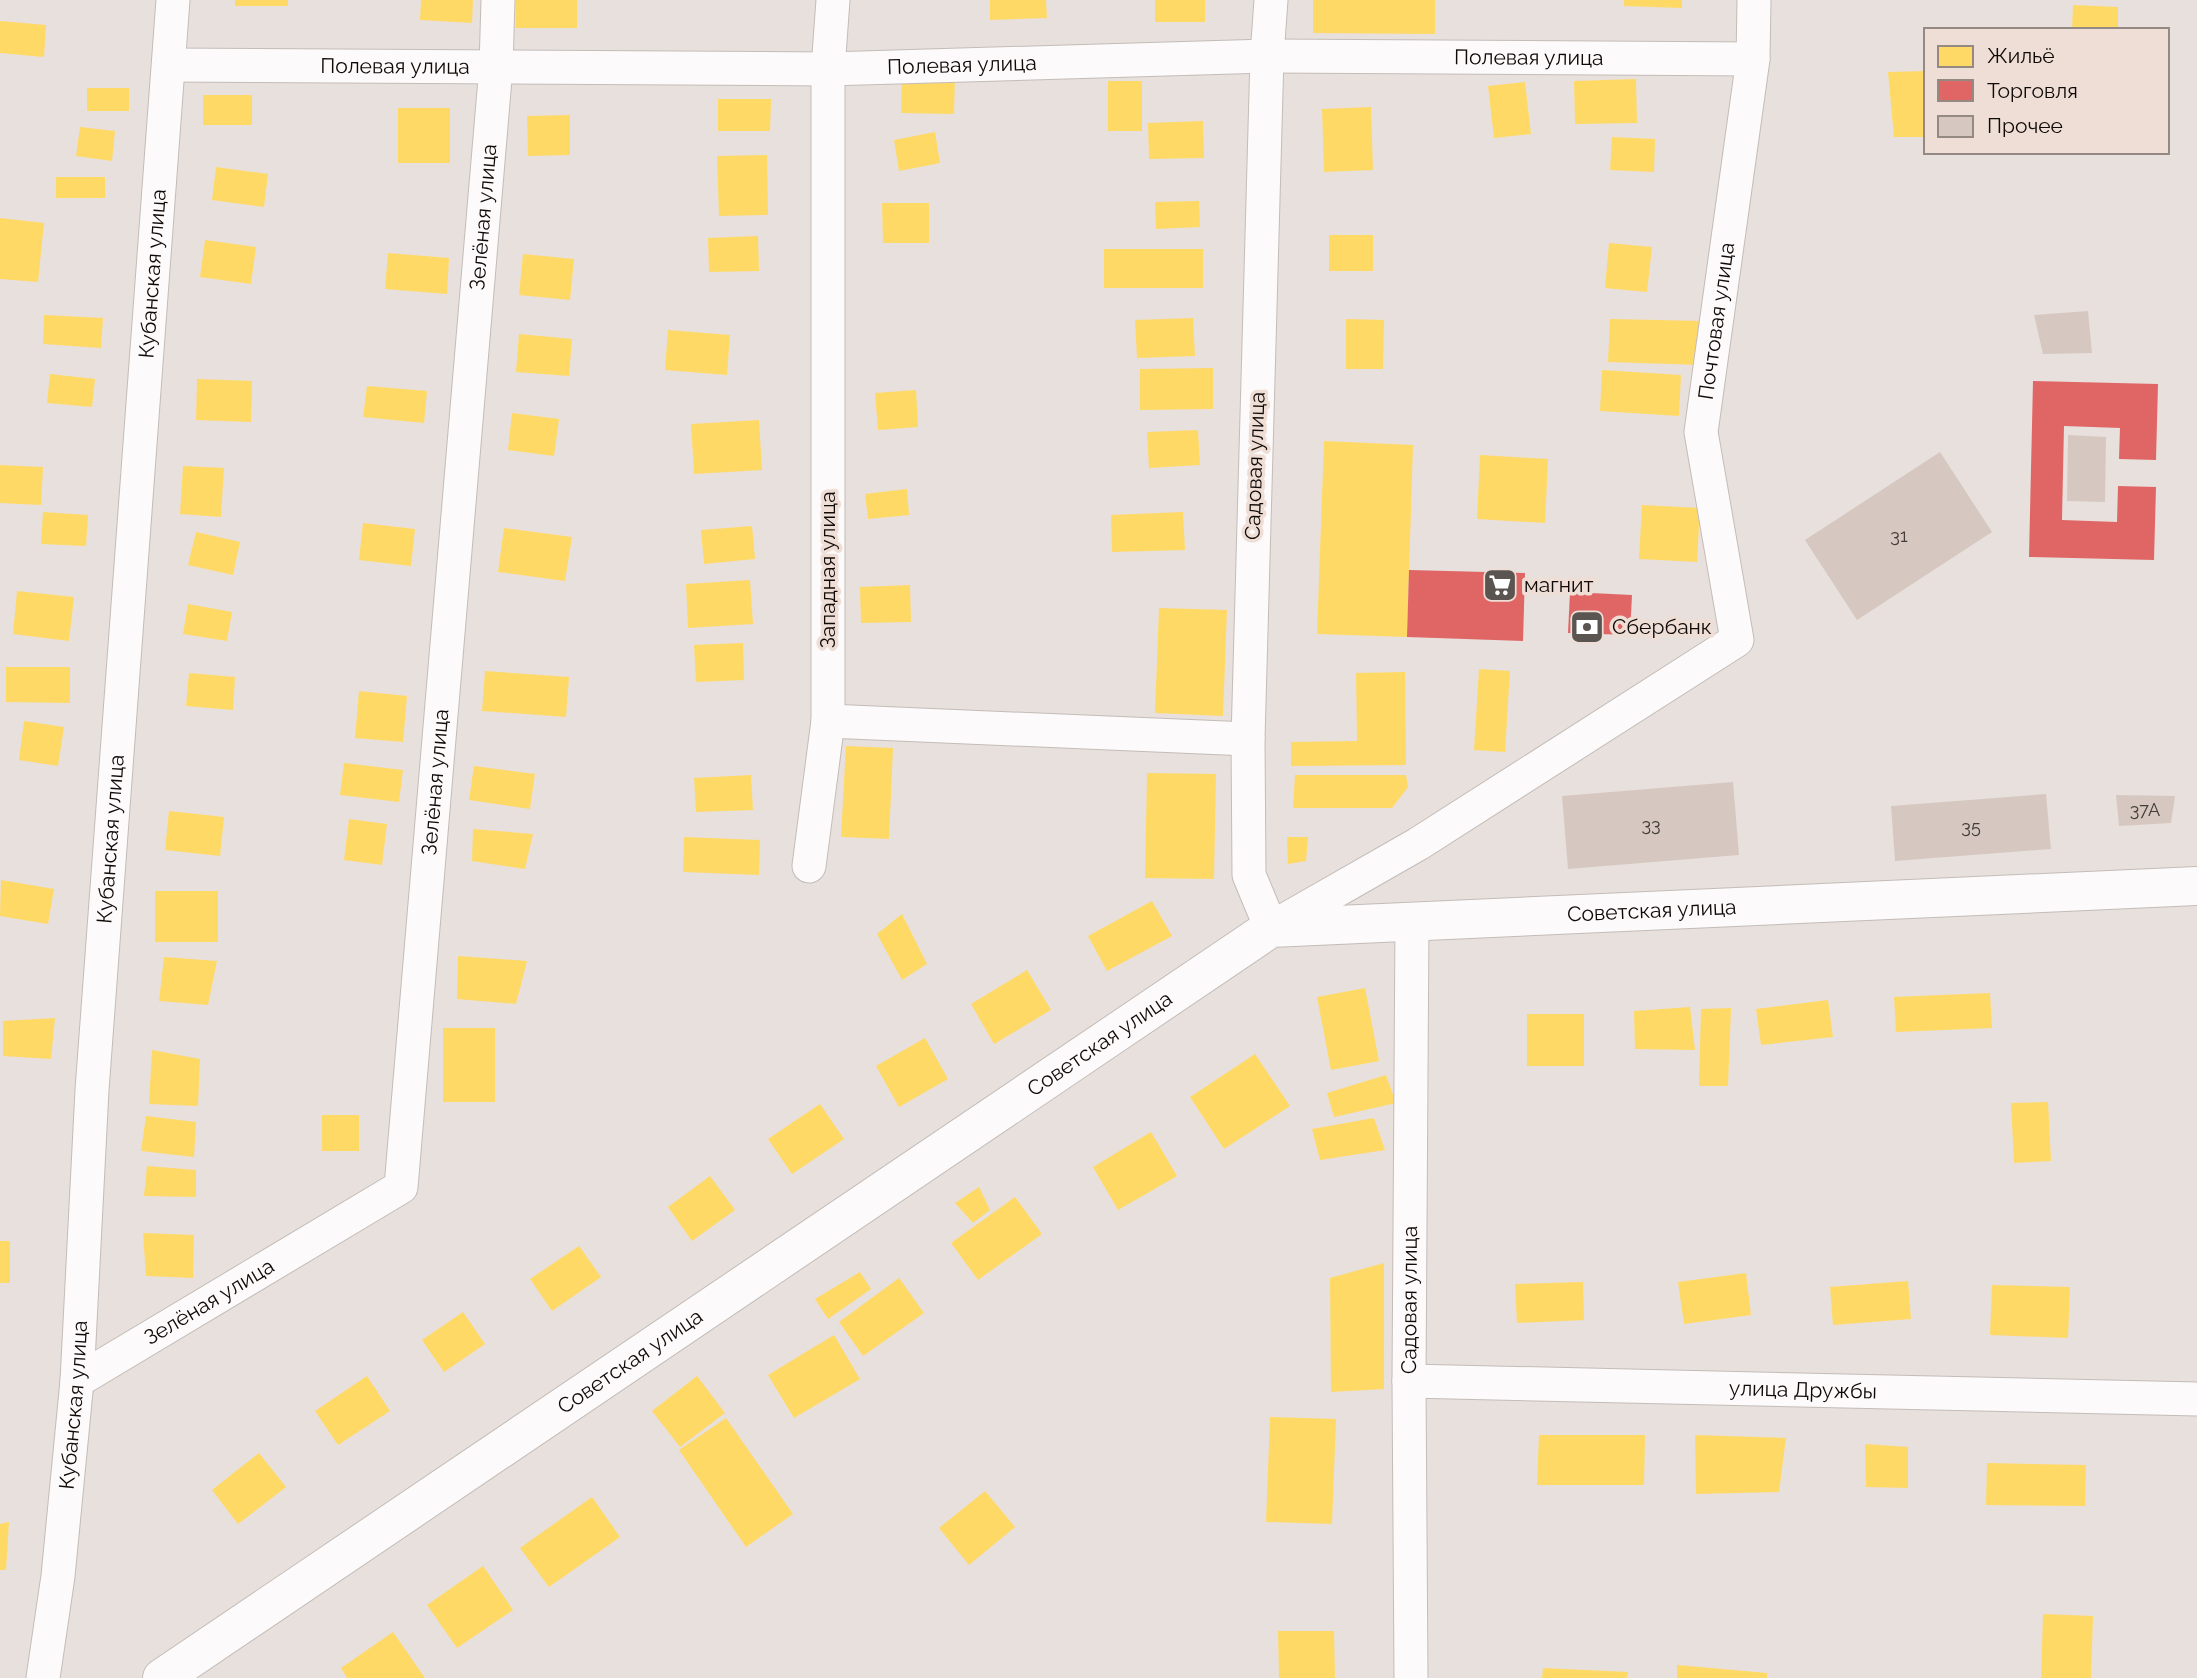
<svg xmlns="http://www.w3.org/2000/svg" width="2197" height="1678" viewBox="0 0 2197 1678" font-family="Raleway,sans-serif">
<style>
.homes{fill:#ffd966}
.shops{fill:#e06666}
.building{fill:#d6c8c1}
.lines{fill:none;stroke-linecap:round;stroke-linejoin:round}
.street-casing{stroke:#c3bcb8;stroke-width:35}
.secondary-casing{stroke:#c3bcb8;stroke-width:40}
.street{stroke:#fcfafa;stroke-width:33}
.secondary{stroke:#fcfafa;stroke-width:38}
.labels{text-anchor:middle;stroke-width:7;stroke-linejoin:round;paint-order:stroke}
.number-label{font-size:18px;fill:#433c38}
.street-label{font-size:21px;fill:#0f0a08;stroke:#eeded6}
.poi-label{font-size:21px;fill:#0f0a08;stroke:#eeded6;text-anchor:start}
</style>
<rect width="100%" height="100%" fill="#e8e0dc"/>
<g class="homes">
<rect x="235" y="0" width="53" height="6"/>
<polygon points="421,0 473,0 472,23 420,20"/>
<rect x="516" y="0" width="61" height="28"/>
<polygon points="990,0 1046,0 1047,18 990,20"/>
<rect x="1155" y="0" width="50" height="22"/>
<polygon points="1313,0 1435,0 1435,34 1313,33"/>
<polygon points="1624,0 1682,0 1682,8 1624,6"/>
<polygon points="2073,5 2118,7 2118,30 2072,30"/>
<polygon points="0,21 46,25 44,57 0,53"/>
<polygon points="1926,71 1926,137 1894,137 1888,72"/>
<polygon points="902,74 955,75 954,114 901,113"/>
<polygon points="1636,79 1637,123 1575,124 1574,81"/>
<rect x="1108" y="81" width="34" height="50"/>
<polygon points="1525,82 1531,134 1494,138 1488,86"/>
<rect x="87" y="88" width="42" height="23"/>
<rect x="203" y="95" width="49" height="30"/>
<polygon points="718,99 771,99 770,131 718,131"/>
<polygon points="1371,107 1373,170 1324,172 1322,109"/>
<rect x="398" y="108" width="52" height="55"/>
<polygon points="570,115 570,155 528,156 527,116"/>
<polygon points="1203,121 1204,158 1149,159 1148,123"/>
<polygon points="80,127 115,131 112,161 76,156"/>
<polygon points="935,132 940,163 899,171 894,140"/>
<polygon points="1612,137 1655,139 1654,172 1610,170"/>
<polygon points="767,155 768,215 719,216 717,156"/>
<polygon points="216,167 268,174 264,207 212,200"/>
<rect x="56" y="177" width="49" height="21"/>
<polygon points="1199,201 1200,227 1156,229 1155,202"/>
<polygon points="882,203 929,203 929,243 883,243"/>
<polygon points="0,218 44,223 38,282 0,279"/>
<rect x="1329" y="235" width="44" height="36"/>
<polygon points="758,236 759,271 709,272 708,238"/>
<polygon points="205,240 256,247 251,284 200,277"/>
<polygon points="1609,243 1652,247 1647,292 1605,288"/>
<rect x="1104" y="249" width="99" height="39"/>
<polygon points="388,253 449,258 447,294 385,289"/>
<polygon points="523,254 574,259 570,300 519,295"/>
<polygon points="44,315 103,318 101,348 43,344"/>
<polygon points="1193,318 1195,356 1137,358 1135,320"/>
<polygon points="1346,319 1384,320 1383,369 1346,369"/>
<polygon points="1610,319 1703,321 1701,365 1608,362"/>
<polygon points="668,330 730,335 727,375 665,370"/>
<polygon points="519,334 572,339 569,376 516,372"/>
<polygon points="1213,368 1213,409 1140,410 1140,369"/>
<polygon points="1602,370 1681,375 1679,416 1600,411"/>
<polygon points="50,374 95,379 92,407 47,403"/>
<polygon points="197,379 252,381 251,422 196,420"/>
<polygon points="367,386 427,391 424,423 363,417"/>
<polygon points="916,390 918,427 878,430 875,393"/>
<polygon points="512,413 559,419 554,456 508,450"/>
<polygon points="759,420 762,470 694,474 691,424"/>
<polygon points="1198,430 1200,465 1149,468 1147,432"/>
<polygon points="1324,441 1413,445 1407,637 1317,634"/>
<polygon points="1480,455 1548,459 1545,523 1477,519"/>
<polygon points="0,465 43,467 41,505 0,503"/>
<polygon points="183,466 224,468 221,517 180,514"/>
<polygon points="907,489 909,515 868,519 865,494"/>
<polygon points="1642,505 1700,508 1697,562 1639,559"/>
<polygon points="43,512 88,515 86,546 41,544"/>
<polygon points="1183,512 1185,550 1112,552 1111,515"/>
<polygon points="363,523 415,529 411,566 359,560"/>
<polygon points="752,526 755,559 704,564 701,530"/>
<polygon points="504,528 572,537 565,581 498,572"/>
<polygon points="196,532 240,542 233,575 188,565"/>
<polygon points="750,580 753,624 688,628 686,584"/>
<polygon points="910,585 911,622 861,623 860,587"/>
<polygon points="17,591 74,597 69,641 13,634"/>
<polygon points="188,604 232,612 227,641 183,634"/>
<polygon points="1159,608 1227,610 1223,716 1155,713"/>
<polygon points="743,643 744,680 696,682 694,645"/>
<polygon points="6,667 70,667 70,703 6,702"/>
<polygon points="1479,669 1510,671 1505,752 1474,750"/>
<polygon points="485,671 569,677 566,717 482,711"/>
<polygon points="1405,672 1406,765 1291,766 1291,742 1357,741 1356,673"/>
<polygon points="189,673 235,677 233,710 186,706"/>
<polygon points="359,691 407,696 403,742 355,738"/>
<polygon points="24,721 64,727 58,766 19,760"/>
<polygon points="846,746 893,748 889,839 841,837"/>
<polygon points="344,763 403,770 399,802 340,795"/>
<polygon points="474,766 535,774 530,809 469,800"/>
<polygon points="1147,773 1216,774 1214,879 1145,878"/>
<polygon points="751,775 753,810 696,812 694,778"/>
<polygon points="1295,775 1406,775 1408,787 1392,808 1293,808"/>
<polygon points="169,811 224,817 220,856 165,850"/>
<polygon points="349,819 387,824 382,865 344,860"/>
<polygon points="473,829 533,834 525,869 472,861"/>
<polygon points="684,837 760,840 759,875 683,872"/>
<polygon points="1287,837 1308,837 1306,861 1288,864"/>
<polygon points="1,880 54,889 48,924 0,916"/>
<rect x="155" y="891" width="63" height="51"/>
<polygon points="1152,901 1172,936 1107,971 1088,936"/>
<polygon points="902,914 927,964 902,980 877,934"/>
<polygon points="458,956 527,961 516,1004 457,999"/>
<polygon points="164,957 217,961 208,1005 159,1001"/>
<polygon points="1027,970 1051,1010 994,1044 971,1004"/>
<polygon points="1365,988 1379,1061 1331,1070 1317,997"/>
<polygon points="1990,993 1992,1028 1896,1032 1894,997"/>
<polygon points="1828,1000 1833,1037 1761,1045 1756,1009"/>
<polygon points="1690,1007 1695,1050 1635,1049 1634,1011"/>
<polygon points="1731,1008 1728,1086 1699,1086 1701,1009"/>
<rect x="1527" y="1014" width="57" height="52"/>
<polygon points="55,1018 51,1059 3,1056 3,1021"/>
<rect x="443" y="1028" width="52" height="74"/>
<polygon points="925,1038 948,1079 899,1107 876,1066"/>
<polygon points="152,1050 200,1059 198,1106 149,1104"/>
<polygon points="1255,1054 1290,1106 1224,1149 1190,1097"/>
<polygon points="1386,1075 1396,1103 1334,1117 1327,1093"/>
<polygon points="2048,1102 2051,1161 2014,1163 2011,1103"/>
<polygon points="820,1104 844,1139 792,1174 768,1139"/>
<rect x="322" y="1115" width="37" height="36"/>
<polygon points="146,1116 196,1122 194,1157 141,1151"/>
<polygon points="1374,1118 1385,1150 1320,1160 1312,1129"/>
<polygon points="1151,1132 1177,1176 1118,1210 1093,1167"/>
<polygon points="147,1166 196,1170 196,1197 144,1196"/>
<polygon points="710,1176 735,1210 692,1241 668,1207"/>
<polygon points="979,1187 990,1210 973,1223 955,1203"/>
<polygon points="1015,1197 1042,1234 978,1280 951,1243"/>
<polygon points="143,1233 194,1235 193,1278 146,1276"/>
<rect x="0" y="1241" width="10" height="42"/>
<polygon points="579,1246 601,1277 552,1311 530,1279"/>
<polygon points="1384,1263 1384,1389 1331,1392 1330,1278"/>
<polygon points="860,1272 871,1289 828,1319 815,1299"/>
<polygon points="1746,1273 1751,1315 1684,1324 1678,1282"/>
<polygon points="899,1278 924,1313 863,1356 839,1322"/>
<polygon points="1908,1281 1911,1319 1833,1325 1830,1287"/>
<polygon points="1583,1282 1584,1320 1517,1323 1515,1284"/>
<polygon points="1992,1285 2070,1287 2068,1338 1990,1335"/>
<polygon points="463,1312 485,1344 444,1372 422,1340"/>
<polygon points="834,1335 860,1379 794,1418 768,1375"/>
<polygon points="367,1376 390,1411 338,1445 315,1411"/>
<polygon points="697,1376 725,1413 680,1447 652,1411"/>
<polygon points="1270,1417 1336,1419 1332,1524 1266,1522"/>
<polygon points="726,1418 793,1514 746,1547 679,1450"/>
<polygon points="1539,1435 1645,1435 1644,1485 1537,1485"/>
<polygon points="1695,1435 1786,1438 1779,1492 1696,1494"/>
<polygon points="1865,1444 1908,1447 1908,1488 1866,1487"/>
<polygon points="259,1453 286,1487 238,1524 212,1490"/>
<polygon points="1987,1463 2086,1465 2085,1506 1986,1505"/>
<polygon points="985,1491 1015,1527 969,1565 939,1528"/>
<polygon points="592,1497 620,1537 549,1587 520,1548"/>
<polygon points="9,1522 6,1570 0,1570 0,1524"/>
<polygon points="483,1566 513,1610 457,1648 427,1605"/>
<polygon points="2043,1614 2093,1616 2091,1678 2041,1678"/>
<polygon points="1278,1631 1334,1631 1335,1678 1279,1678"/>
<polygon points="393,1632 425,1678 347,1678 341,1668"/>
<polygon points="1677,1665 1767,1673 1767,1678 1677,1678"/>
<polygon points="1543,1668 1628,1672 1627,1678 1542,1678"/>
</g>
<g class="shops">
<polygon points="2033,381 2158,384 2156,460 2119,459 2120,428 2064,426 2062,520 2117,522 2118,486 2156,487 2154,560 2029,557"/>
<polygon points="1409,570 1525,573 1523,641 1407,637"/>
<polygon points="1570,592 1632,595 1630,635 1568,633"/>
</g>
<g class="building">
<polygon points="2088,311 2092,353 2043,354 2034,315"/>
<polygon points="2068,435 2106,437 2105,502 2067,501"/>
<polygon points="1940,452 1992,532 1857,620 1805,540"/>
<polygon points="1733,782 1739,855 1568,869 1562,796"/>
<polygon points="2046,794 2051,849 1895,861 1891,806"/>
<polygon points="2116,795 2175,796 2171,823 2119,826"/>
</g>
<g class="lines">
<g class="street-casing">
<g id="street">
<polyline points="833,0 828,69 828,721 1248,739"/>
<path id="s1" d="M1271,0l-4,56 -19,683 1,136 22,53 147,-84 319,-204 -36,-208 52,-373 1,-59"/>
<path id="s2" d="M169,65l659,4 439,-13 486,3"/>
<polyline points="809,866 828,721"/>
<path id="s3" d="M77,1381l324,-194 95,-1120 2,-67"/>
<path id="s4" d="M1409,1381l788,18"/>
<path id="s5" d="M43,1678l15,-102 19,-195 15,-291 81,-1090"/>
<path id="s6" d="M1411,1678l-2,-297 3,-459"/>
</g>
</g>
<g class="secondary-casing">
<g id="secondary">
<path id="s7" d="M162,1678l1109,-750 926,-42"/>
</g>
</g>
<use href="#street" class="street"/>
<use href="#secondary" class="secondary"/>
</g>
<defs>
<g id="supermarket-square" transform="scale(1.75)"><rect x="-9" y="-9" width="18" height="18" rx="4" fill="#5b5552" stroke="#eeded6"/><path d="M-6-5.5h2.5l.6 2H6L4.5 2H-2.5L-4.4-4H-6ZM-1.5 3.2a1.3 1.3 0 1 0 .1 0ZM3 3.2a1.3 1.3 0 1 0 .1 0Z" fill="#fff"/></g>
<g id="bank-square" transform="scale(1.75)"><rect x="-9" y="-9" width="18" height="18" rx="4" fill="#5b5552" stroke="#eeded6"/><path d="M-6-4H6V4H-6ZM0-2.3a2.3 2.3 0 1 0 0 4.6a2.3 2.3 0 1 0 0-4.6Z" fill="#fff"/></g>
</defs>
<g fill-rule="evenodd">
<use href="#supermarket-square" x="1500" y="585"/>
<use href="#bank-square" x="1587" y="627"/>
</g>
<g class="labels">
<g class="number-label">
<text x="1899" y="542">31</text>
<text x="2145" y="816">37А</text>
<text x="1651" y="831">33</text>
<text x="1971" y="833">35</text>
</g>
<g class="street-label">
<text dy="7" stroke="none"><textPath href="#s2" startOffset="1360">Полевая улица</textPath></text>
<text dy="7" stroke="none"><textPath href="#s2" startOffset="793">Полевая улица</textPath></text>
<text dy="7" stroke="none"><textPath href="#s2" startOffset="226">Полевая улица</textPath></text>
<text dy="7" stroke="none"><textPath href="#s3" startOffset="1351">Зелёная улица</textPath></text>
<text dy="7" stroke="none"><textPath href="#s5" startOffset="1409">Кубанская улица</textPath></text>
<text dy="7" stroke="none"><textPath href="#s1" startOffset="1804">Почтовая улица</textPath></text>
<text transform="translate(1255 466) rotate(-88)" y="7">Садовая улица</text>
<text transform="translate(828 570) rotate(-90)" y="7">Западная улица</text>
<text dy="7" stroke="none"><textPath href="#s3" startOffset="784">Зелёная улица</textPath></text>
<text dy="7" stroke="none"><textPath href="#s5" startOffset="842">Кубанская улица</textPath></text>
<text dy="7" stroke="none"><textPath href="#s7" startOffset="1720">Советская улица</textPath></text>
<text dy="7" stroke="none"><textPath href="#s7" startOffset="1132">Советская улица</textPath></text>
<text dy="7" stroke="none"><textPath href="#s6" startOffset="378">Садовая улица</textPath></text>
<text dy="7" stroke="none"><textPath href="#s3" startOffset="154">Зелёная улица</textPath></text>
<text dy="7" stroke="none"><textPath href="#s7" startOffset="565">Советская улица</textPath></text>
<text dy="7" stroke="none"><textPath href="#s4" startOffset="394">улица Дружбы</textPath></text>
<text dy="7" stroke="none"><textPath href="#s5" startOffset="275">Кубанская улица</textPath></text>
</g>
<g class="poi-label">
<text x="1524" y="592">магнит</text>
<text x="1612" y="634">Сбербанк</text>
</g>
</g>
<rect x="1924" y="28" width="245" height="126" fill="#eeded6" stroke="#958984" stroke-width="2"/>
<rect x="1938" y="46" width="35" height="21" fill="#ffd966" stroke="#958984" stroke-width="2"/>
<text x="1987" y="63" font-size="21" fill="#0f0a08">Жильё</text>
<rect x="1938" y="80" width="35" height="21" fill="#e06666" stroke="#958984" stroke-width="2"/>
<text x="1987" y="98" font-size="21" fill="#0f0a08">Торговля</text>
<rect x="1938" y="116" width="35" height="21" fill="#d6c8c1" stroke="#958984" stroke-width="2"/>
<text x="1987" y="133" font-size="21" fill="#0f0a08">Прочее</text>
</svg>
